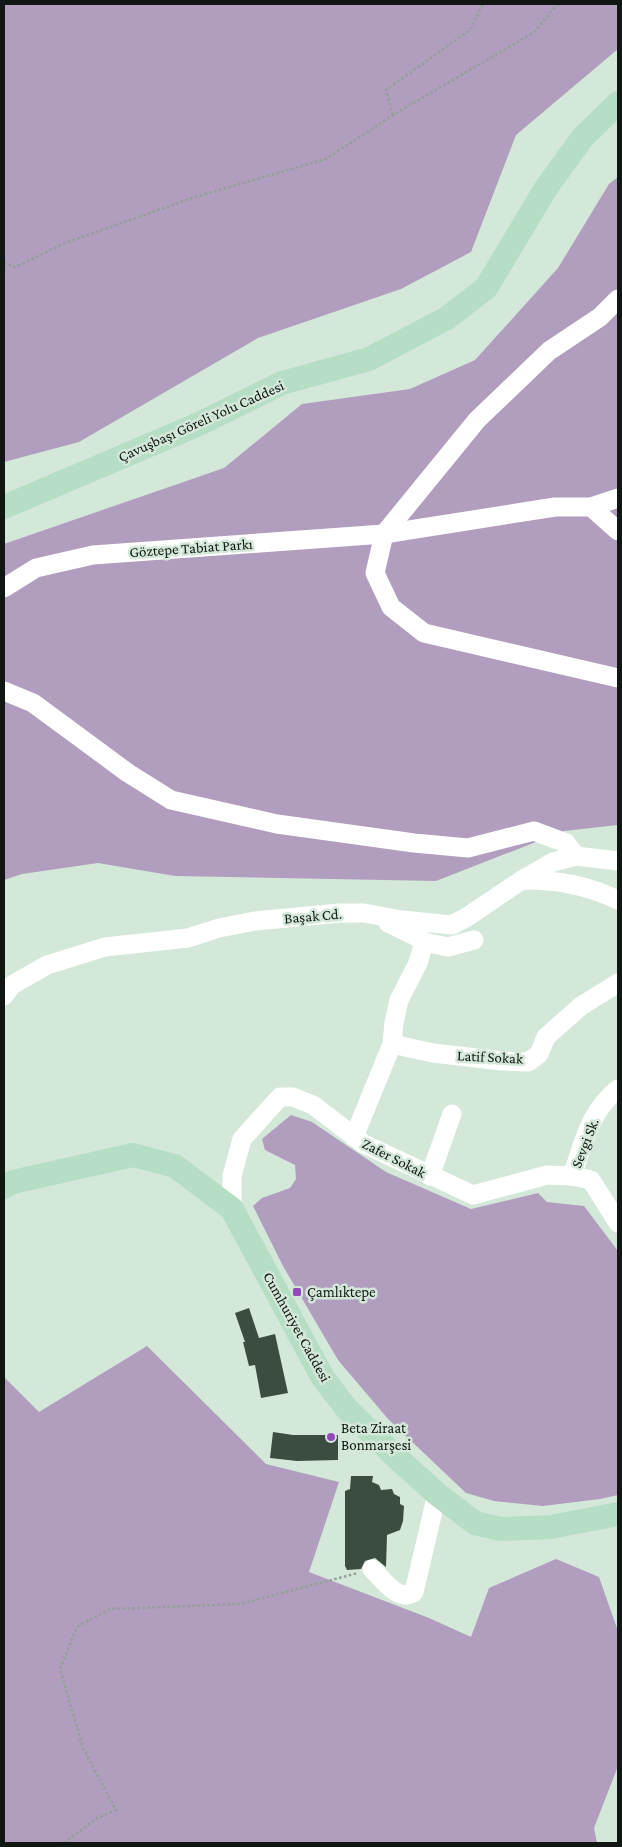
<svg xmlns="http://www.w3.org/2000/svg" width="622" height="1847" viewBox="0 0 622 1847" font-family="'Crimson Pro',serif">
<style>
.forest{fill:#b19dbe}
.building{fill:#3b4c41}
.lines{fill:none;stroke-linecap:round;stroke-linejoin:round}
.path{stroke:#91a196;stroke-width:2.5;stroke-dasharray:2.5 2.5;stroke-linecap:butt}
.minor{stroke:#fff;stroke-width:19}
.major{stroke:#b5dec4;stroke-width:24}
.poi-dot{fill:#954abb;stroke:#d4e8da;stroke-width:2}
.labels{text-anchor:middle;stroke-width:5;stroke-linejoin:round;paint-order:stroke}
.street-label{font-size:15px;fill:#101712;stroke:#d4e8da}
.poi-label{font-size:15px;fill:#101712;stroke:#d4e8da;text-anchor:start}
</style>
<rect width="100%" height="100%" fill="#d4e8da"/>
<g class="forest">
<polygon points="4,4 618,4 618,49 516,135 471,252 401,289 258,338 79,442 4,462"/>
<polygon points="618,177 618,825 564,831 436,881 175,876 98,863 22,874 4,880 4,544 224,468 302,404 410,389 475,360 558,268 609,184"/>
<polygon points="291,1115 312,1122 386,1172 471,1209 538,1193 547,1202 584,1206 618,1251 618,1495 600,1499 543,1506 494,1501 466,1493 388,1419 338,1360 283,1266 253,1206 262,1198 290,1188 296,1179 295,1165 265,1150 262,1139"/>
<polygon points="147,1346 266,1464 339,1482 309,1572 429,1618 471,1637 489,1588 556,1559 599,1577 618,1631 618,1766 594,1828 597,1843 4,1843 4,1377 39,1412"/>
</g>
<g class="building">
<polygon points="249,1308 259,1338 275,1334 288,1393 261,1398 255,1365 249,1366 243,1342 245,1342 235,1313"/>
<polygon points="273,1432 293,1435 338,1435 338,1460 297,1461 270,1458"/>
<polygon points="351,1476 373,1476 372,1482 379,1485 381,1490 392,1489 394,1494 400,1497 400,1504 404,1506 403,1521 400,1530 387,1535 386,1567 375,1558 365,1561 361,1569 347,1570 345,1566 345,1491 350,1489"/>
</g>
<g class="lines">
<g class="path">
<polyline points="393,115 386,90 470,30 483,4"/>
<polyline points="4,263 15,267 65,243 195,197 326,159 393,115 533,33 558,4"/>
<polyline points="64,1843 97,1818 116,1810 83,1748 60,1669 77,1627 110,1609 240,1604 358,1573"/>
</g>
<g class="minor">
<polyline points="618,299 600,317 549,351 477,420 384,534 375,573 391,607 424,633 618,678"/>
<polyline points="591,507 618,531"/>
<polyline points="4,588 36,568 93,555 384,534 555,507 591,507 618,498"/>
<polyline points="4,691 33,703 128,773 171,800 277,824 414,843 468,848 534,831 566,843 576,856"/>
<path d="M523,880c35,0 63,5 95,20"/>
<polyline points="424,942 448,947 474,940"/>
<polyline points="4,996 12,985 47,965 105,947 188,938 219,928 255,921 340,913 364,913 402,920 452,925 467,917 522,880 553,862 576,856 618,861"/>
<polyline points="392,1044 433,1053 502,1061 528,1062 539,1054 546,1037 581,1006 618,983"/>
<polyline points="354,1137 392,1044 394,1023 399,1000 418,963 424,942 415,936 388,923"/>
<polyline points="430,1176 452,1114"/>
<path d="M572,1176c12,-34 17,-64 46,-87"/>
<polyline points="232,1209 232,1176 242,1139 280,1097 293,1097 313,1105 364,1144 473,1195 547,1175 572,1176 591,1180 618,1223"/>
<path d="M372,1569c10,10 27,34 42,23l23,-98"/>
</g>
<g class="major">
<polyline points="4,507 199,424 282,383 369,359 447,318 486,288 546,188 583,137 618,103"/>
<polyline points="4,1187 13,1182 133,1155 175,1166 232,1209 323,1378 347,1409 396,1457 437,1494 475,1523 500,1529 551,1527 618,1514"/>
</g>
</g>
<g class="poi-dot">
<rect x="292" y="1287" width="10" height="10" rx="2.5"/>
<circle cx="331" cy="1437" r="5"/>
</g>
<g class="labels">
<g class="street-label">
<text transform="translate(201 421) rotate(-24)" y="5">Çavuşbaşı Göreli Yolu Caddesi</text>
<text transform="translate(191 548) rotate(-4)" y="5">Göztepe Tabiat Parkı</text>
<text transform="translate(313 916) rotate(-5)" y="5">Başak Cd.</text>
<text transform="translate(490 1057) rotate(3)" y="5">Latif Sokak</text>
<text transform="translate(585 1143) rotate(-69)" y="5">Sevgi Sk.</text>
<text transform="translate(394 1158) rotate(27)" y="5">Zafer Sokak</text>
<text transform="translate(297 1327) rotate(61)" y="5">Cumhuriyet Caddesi</text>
</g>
<g class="poi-label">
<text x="307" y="1297">Çamlıktepe</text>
<text x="341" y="1433">Beta Ziraat<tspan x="341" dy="17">Bonmarşesi</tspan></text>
</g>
</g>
<rect width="622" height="1847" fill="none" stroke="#101712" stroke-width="10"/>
</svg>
